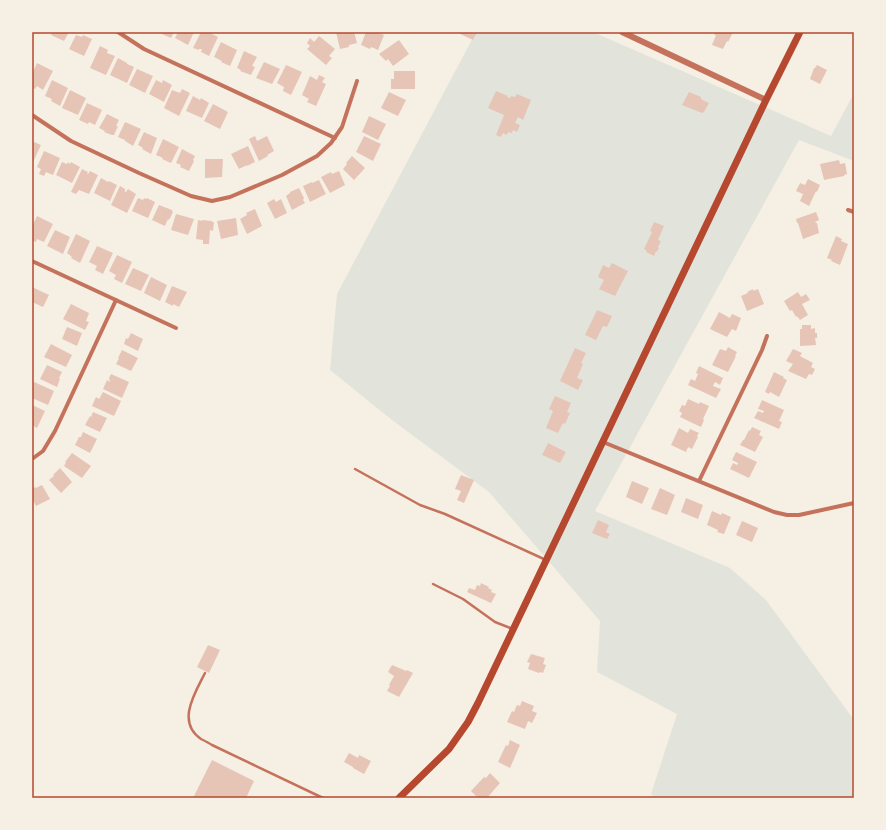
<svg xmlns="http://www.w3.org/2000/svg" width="886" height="830" viewBox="0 0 886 830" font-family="Figtree,sans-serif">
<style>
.green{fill:#e2e4dc}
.building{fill:#e6c5b7}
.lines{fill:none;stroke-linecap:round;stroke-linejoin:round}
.service{stroke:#c5725c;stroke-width:2.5}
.minor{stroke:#c5725c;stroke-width:4}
.tertiary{stroke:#c5725c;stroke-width:6}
.secondary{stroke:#b5482f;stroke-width:7}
.neatline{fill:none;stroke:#b5482f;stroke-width:1.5}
</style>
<rect width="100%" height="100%" fill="#f6efe4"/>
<polygon class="green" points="476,32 593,32 831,136 854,93 854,161 799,140 595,511 730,568 766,600 854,720 854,798 655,798 651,794 677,714 597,672 600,621 489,492 392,420 330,370 337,294"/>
<g class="building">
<polygon points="53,32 69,32 64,41 51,35"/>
<polygon points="163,32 174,32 171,38 162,34"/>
<polygon points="178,32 194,32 188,45 175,38"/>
<polygon points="201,32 208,32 218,37 209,56 201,52 202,49 199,49 199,50 193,48"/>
<polygon points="336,32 354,32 357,43 349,45 349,47 340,49"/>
<polygon points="366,32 376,32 384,35 378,50 371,47 370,49 361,45"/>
<polygon points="456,32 477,32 473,40"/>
<polygon points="716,32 733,32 728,42 727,41 723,49 712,45 716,35 714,35"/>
<polygon points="76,35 82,37 83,35 92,39 84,56 69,49"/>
<polygon points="319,36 335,49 329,56 332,58 326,65 307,49 310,46 307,43 310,38 314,42"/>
<polygon points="399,40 409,54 393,66 388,59 386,61 379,54"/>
<polygon points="221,42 237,50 230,66 221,62 222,61 214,57"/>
<polygon points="100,46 108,50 107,53 115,56 106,75 90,68"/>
<polygon points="244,51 257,57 252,66 255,67 251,75 240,71 241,70 237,68"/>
<polygon points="118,58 127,63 127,64 134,67 127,83 110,75"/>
<polygon points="264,62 280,69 272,84 256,78"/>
<polygon points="37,63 53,71 43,90 37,86 35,89 32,88 32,74"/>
<polygon points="286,65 302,72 291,95 283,91 284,87 277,83"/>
<polygon points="817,65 827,70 820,84 810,79 814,68 815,68"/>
<polygon points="137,69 153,76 145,93 129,85"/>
<polygon points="394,71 415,71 415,89 391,89 391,79 394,79"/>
<polygon points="319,75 325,78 322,82 326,84 316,106 307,102 309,99 302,95 310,76 317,80"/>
<polygon points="52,80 68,88 60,106 51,101 52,99 45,96"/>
<polygon points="156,80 162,83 163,80 172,85 164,102 149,94"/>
<polygon points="182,89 190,93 179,116 164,108 172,90 180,93"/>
<polygon points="70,90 86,98 78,115 62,108"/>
<polygon points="496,91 508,96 507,97 510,98 511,96 515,97 517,94 531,100 523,120 518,117 515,123 520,125 517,132 513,130 512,133 508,132 507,135 503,133 501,137 496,135 504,115 488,108"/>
<polygon points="389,92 406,100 398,116 381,108"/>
<polygon points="689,92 701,97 701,99 709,103 704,112 702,113 682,105"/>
<polygon points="193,96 200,100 201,98 209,103 202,118 186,111"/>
<polygon points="87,103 102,110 95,125 89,122 88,124 79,120"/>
<polygon points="213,104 228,112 220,129 204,121"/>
<polygon points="107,114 119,120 116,126 118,126 114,135 112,135 104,132 105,131 99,128"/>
<polygon points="369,116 386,124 378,140 362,132"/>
<polygon points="125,122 141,129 133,146 125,141 125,140 118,137"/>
<polygon points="144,132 157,138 151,154 142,149 143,148 138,145"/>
<polygon points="255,136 257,141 267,136 274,151 267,155 268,156 259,161 249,139"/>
<polygon points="364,136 381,144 373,161 356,152"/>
<polygon points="163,139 179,147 171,163 162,159 163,158 156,155"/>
<polygon points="32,141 41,145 33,162 32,161"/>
<polygon points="248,146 255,162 247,166 247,165 239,169 231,154"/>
<polygon points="182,149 195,156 193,160 194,161 189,171 180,167 181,165 176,163"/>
<polygon points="44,151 60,158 53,175 46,172 44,176 39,174 41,169 37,167"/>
<polygon points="352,156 365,168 354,180 343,169 347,164 346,163"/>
<polygon points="205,159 223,159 222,177 205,178"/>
<polygon points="839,160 840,164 845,163 847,174 844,175 844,176 824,180 820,164"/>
<polygon points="62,162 67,164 68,162 70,164 71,162 80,167 72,183 56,175"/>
<polygon points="82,169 88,172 87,174 88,174 90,171 98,175 89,194 79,190 76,194 71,192"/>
<polygon points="339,171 345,185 330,193 321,177 331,172 332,174"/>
<polygon points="101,178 108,182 109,181 117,185 110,201 94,193"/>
<polygon points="808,179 820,185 817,192 816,191 809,206 800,201 803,194 796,191 800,183 805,185"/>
<polygon points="319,180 326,194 310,202 303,186 312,182 312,183"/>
<polygon points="120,186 125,189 125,192 126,192 128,189 136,194 127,213 111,205"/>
<polygon points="299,188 304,198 303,200 305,203 292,210 286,196 290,193 290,192"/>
<polygon points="138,198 143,200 144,198 146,199 147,198 155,202 148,218 132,211"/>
<polygon points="274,199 276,202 281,199 287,213 275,219 267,203"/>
<polygon points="159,205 172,210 172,211 173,212 169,220 168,219 165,226 152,220"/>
<polygon points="255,209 262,226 247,234 240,219 247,215 246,213"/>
<polygon points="816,212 819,220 815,222 816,223 817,223 819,233 803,239 798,223 797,223 796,219"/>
<polygon points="176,214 194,219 188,235 171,230"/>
<polygon points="37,216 53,224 44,242 37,239 36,242 32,240 32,227"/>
<polygon points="236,218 238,235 221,239 217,221"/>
<polygon points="198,220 202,221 202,220 212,221 212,222 214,222 213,231 210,230 209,244 203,244 203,240 196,239"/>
<polygon points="654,222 664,226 658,240 661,241 658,247 659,248 657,252 656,251 654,256 646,252 647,251 644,249 652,232 650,231"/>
<polygon points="55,230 70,237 63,254 47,246"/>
<polygon points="76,234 90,241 80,263 71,258 72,257 67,253"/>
<polygon points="836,236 842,239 841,241 848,244 840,265 831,261 832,260 827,258"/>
<polygon points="97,246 113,253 103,274 95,270 97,266 89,262"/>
<polygon points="117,255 132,262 122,283 114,279 116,275 109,271"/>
<polygon points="612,263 628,271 615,296 599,289 604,280 598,277 603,265 609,268"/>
<polygon points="133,268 149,275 141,291 125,284"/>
<polygon points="151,277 167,285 160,301 144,293"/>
<polygon points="172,286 187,292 179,307 173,304 173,306 165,302"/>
<polygon points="32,287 49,295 43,307 32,302"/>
<polygon points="753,289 753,291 758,289 764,304 747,311 741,296 748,293 747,292"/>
<polygon points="798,292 801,297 806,294 810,300 802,304 808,315 800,320 797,316 796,317 792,310 790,311 784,301"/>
<polygon points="71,304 89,313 86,321 89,322 85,330 63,319"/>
<polygon points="597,310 612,316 607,327 603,326 596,340 585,335"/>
<polygon points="719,312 730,318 732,314 741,318 736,331 732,329 727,337 710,329"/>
<polygon points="802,325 811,325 811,329 815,328 815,333 817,333 817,338 815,338 816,345 800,346 800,329 802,329"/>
<polygon points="67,327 82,333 77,346 62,339"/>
<polygon points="131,333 143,339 138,351 124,344 126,338 128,339"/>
<polygon points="51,344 72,355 66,367 44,357"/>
<polygon points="728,347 737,352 735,356 736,356 728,372 712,365 720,349 726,351"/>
<polygon points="575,348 586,353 581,363 583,364 577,378 583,380 578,390 560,381"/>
<polygon points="793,349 802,353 800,356 813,363 811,367 815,369 812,375 809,374 806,379 788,371 793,364 786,361"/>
<polygon points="122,350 138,358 131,371 116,364 119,358 118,358"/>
<polygon points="47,365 62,372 59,378 60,379 57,387 40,379"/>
<polygon points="699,366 723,378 720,385 715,382 713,386 721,389 716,398 688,385 691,379 695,381 698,374 696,373"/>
<polygon points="774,372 784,377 783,378 787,380 779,397 770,392 769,394 765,392"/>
<polygon points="111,374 129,382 122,398 103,389 107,380 110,382 109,378"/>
<polygon points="32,381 54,391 48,405 32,398"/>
<polygon points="103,392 121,401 114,416 92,406 96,397 99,399"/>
<polygon points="555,396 571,403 567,412 570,413 565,424 563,423 558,433 546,428 553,411 549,409"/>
<polygon points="688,399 699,404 700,402 709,406 703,419 704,420 701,427 680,417 682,413 679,411 682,405 685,406"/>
<polygon points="762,400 784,410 779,421 782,422 779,429 754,418 758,411 763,413 764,411 758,409"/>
<polygon points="32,405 45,411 37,428 32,425"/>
<polygon points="93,412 107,418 100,432 85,425 90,416 91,417"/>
<polygon points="752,427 761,431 759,435 763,437 755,452 740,445 743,440 744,440 749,430 750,431"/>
<polygon points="679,428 688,433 690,429 699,433 697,436 698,437 692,449 688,447 686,452 671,445"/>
<polygon points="83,432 97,439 90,453 75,445 79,437 81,437"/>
<polygon points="548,443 566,452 560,463 542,455"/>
<polygon points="736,452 757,462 749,478 730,469 733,463 737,465 738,463 732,460"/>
<polygon points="72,453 91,466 82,478 64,466 66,462 65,462"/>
<polygon points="60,468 72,482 61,493 49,480 54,476 53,475"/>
<polygon points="461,475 474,480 464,503 457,500 461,491 455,489"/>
<polygon points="632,481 649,488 642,504 626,497"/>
<polygon points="42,485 50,499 36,506 32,498 32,489 35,487 36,488"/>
<polygon points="660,488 675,495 667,515 651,509"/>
<polygon points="686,498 703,505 698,519 681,512"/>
<polygon points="712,511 721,515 722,513 731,517 724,534 717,532 718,530 707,525"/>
<polygon points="598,520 609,525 606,532 610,534 607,539 592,533"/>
<polygon points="742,521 758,528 752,542 736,535"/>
<polygon points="481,583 489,587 488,588 492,590 491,592 496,594 491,603 467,592 469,588 475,590 477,585 480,586"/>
<polygon points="208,645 220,650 209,673 197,667"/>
<polygon points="531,654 545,658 543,664 546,665 543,673 540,672 539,673 528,669 530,663 527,662"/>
<polygon points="392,665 406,671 407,670 413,673 399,697 387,691 390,686 389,685 394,676 388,672"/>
<polygon points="522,701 534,706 532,711 537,713 532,723 528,721 525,729 507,722 512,711 514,712 517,705 520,706"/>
<polygon points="510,740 520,745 510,768 498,762 506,745 508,746"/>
<polygon points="349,753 358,758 359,755 371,761 364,774 353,768 353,767 344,762"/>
<polygon points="212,760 254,781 246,798 193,798"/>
<polygon points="490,773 500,783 487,798 478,798 471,791 484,777 486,778"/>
</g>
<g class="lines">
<g class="service">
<polyline points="355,469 420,505 445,514 546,560"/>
<polyline points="433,584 463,599 495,622 513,629"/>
<path d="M205,673c-10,20 -29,49 -4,66 4,2 8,4 11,6l111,53"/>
</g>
<g class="minor">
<polyline points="118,32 144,49 335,138"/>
<polyline points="32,115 71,141 139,173 191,196 212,201 230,197 282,175 317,156 331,143 342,127 357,81"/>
<polyline points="848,210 854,212"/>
<polyline points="32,261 176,328"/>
<polyline points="603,442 774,512 787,515 799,515 854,503"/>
<polyline points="32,459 43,451 55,431 116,300"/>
<polyline points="699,481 762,350 767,336"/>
</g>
<polyline class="tertiary" points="622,32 766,100"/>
<polyline class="secondary" points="399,798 449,749 468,722 478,703 766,100 800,32"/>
</g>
<rect width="886" height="830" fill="none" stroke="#f6efe4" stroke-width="66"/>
<rect x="33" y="33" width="820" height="764" class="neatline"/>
</svg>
